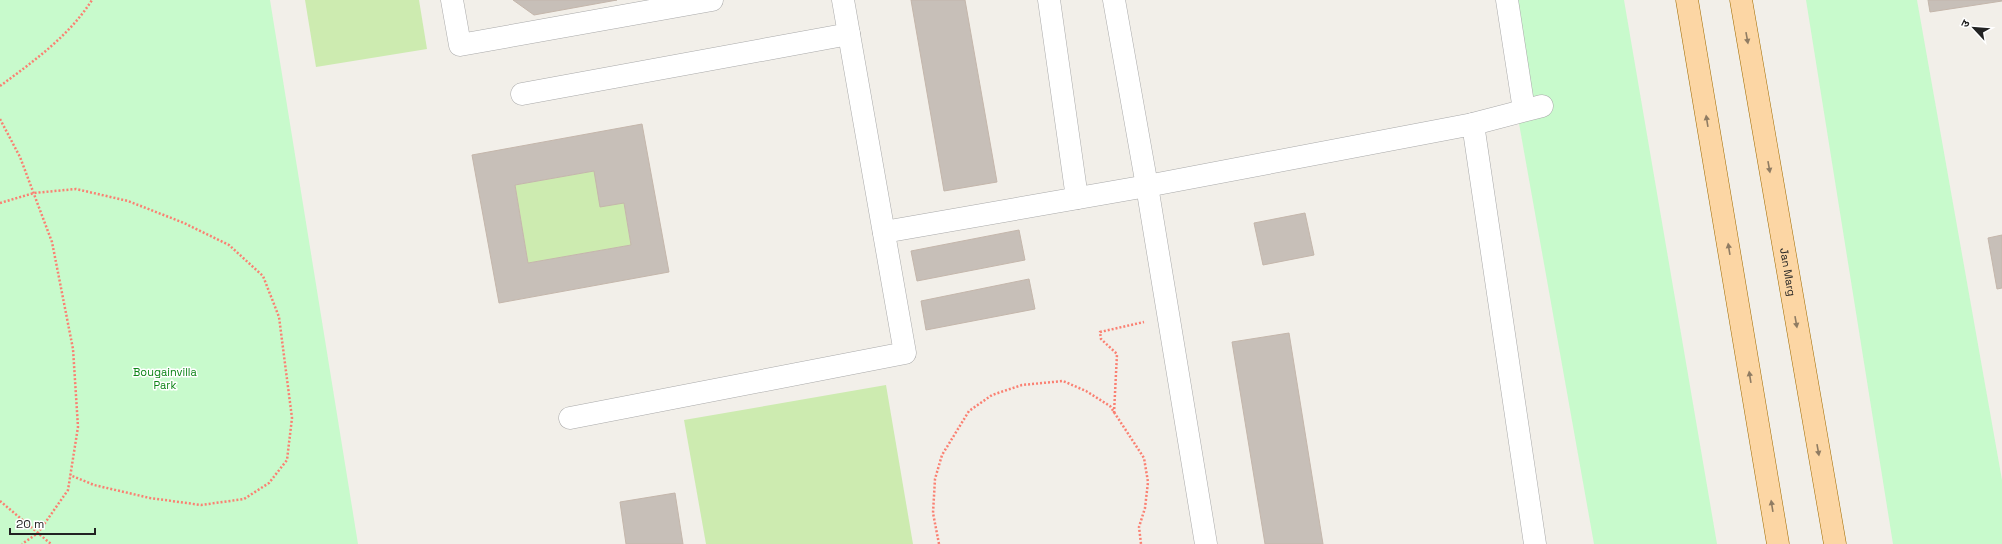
<svg xmlns="http://www.w3.org/2000/svg" width="2002" height="544" viewBox="0 0 2002 544" font-family="'Space Grotesk','Noto Sans Devanagari',sans-serif">
<style>
.grass{fill:#cdebb0}
.park{fill:#c8facc}
.building{fill:#c7bfb8;stroke:#c4b6ab;fill-rule:evenodd}
.lines{fill:none;stroke-linecap:round;stroke-linejoin:round}
.minor-casing{stroke:#a9a9a9;stroke-width:23}
.major-casing{stroke:#a06b00;stroke-width:23}
.path{stroke:#fa8072;stroke-width:2.5;stroke-dasharray:2 2;stroke-linecap:butt}
.minor{stroke:#fff;stroke-width:22}
.major{stroke:#fcd6a4;stroke-width:22}
.oneway{fill:#8f7c63}
.labels{text-anchor:middle;stroke-width:3;stroke-linejoin:round;paint-order:stroke}
.street-label{font-size:11px;fill:#222;stroke:#fff}
.park-label{font-size:11px;fill:#0c8416;stroke:#fff}
</style>
<rect width="100%" height="100%" fill="#f2efe9"/>
<g class="grass">
<polygon points="305,0 419,0 427,49 316,67"/>
<polygon points="594,171 624,203 631,245 528,263 515,185"/>
<polygon points="886,385 913,544 706,544 684,420"/>
</g>
<g class="park">
<polygon points="0,0 270,0 358,544 0,544"/>
<polygon points="1497,0 1624,0 1717,544 1594,544"/>
<polygon points="1806,0 1917,0 2002,480 2002,544 1893,544"/>
</g>
<g class="building">
<polygon points="513,0 617,0 534,15"/>
<polygon points="911,0 965,0 997,182 944,191"/>
<polygon points="1928,0 2002,0 2002,1 1930,12"/>
<path d="M642,124l27,148 -170,31 -27,-148zM594,171l6,36 24,-4 7,42 -103,18 -13,-78z"/>
<polygon points="1305,213 1314,255 1263,265 1254,223"/>
<polygon points="1019,230 1025,260 917,281 911,251"/>
<polygon points="2002,235 2002,288 1997,289 1988,238"/>
<polygon points="1029,279 1035,309 926,330 921,301"/>
<polygon points="1289,333 1323,544 1265,544 1232,342"/>
<polygon points="675,493 683,544 626,544 620,502"/>
</g>
<g class="lines">
<g class="minor-casing">
<g id="minor">
<polyline points="452,0 460,45 712,0"/>
<polyline points="1049,0 1077,198"/>
<polyline points="1114,0 1147,186 1206,544"/>
<polyline points="1507,0 1524,110"/>
<polyline points="522,94 849,34"/>
<polyline points="1473,124 1542,106"/>
<polyline points="884,232 1147,186 1473,124 1535,544"/>
<polyline points="570,418 905,353 843,0"/>
</g>
</g>
<g class="major-casing">
<g id="major">
<polyline points="1687,0 1778,544"/>
<path id="s1" d="M1741,0l94,544"/>
</g>
</g>
<g class="path">
<path d="M0,86c34,-25 69,-50 92,-86"/>
<polyline points="0,119 20,157 52,242 73,349 78,427 68,490 38,533 22,544"/>
<polyline points="0,203 34,193 76,189 128,201 184,223 229,245 263,276 279,317 292,418 287,460 269,483 244,499 201,505 150,498 94,485 70,475"/>
<polyline points="1114,413 1117,354 1101,339 1100,332 1144,322"/>
<polyline points="0,501 51,544"/>
<polyline points="939,544 933,513 935,479 942,455 969,411 992,395 1022,385 1063,381 1086,391 1110,406 1144,458 1148,482 1145,508 1139,527 1141,544"/>
</g>
<use href="#minor" class="minor"/>
<use href="#major" class="major"/>
</g>
<defs><path id="oneway-solid" d="M-6-.8H1V-3.2L6.5 0L1 3.2V.8H-6Z"/></defs>
<g class="oneway">
<use href="#oneway-solid" transform="translate(1747 38) rotate(80)"/>
<use href="#oneway-solid" transform="translate(1707 121) rotate(-99)"/>
<use href="#oneway-solid" transform="translate(1769 167) rotate(80)"/>
<use href="#oneway-solid" transform="translate(1729 249) rotate(-99)"/>
<use href="#oneway-solid" transform="translate(1796 322) rotate(80)"/>
<use href="#oneway-solid" transform="translate(1750 377) rotate(-99)"/>
<use href="#oneway-solid" transform="translate(1818 450) rotate(80)"/>
<use href="#oneway-solid" transform="translate(1772 506) rotate(-99)"/>
</g>
<g class="labels">
<g class="street-label">
<text dy="4" stroke="none"><textPath href="#s1" startOffset="276">Jan Marg</textPath></text>
</g>
<g class="park-label">
<text x="165" y="376">Bougainvilla<tspan x="165" dy="13">Park</tspan></text>
</g>
</g>
<g transform="translate(1974 28) rotate(296)" stroke="#ffffff" stroke-width="3" paint-order="stroke">
<path d="M0-3L7 15L0 10L-7 15Z" fill="#222222"/>
<text y="-6" font-size="11" font-weight="bold" text-anchor="middle" fill="#222222">उ</text>
</g>
<path d="M10 528v6h85v-6" fill="none" stroke="#222222" stroke-width="2"/>
<text x="16" y="528" font-size="12" fill="#222222" stroke="#ffffff" stroke-width="3" paint-order="stroke">20 m</text>
</svg>
